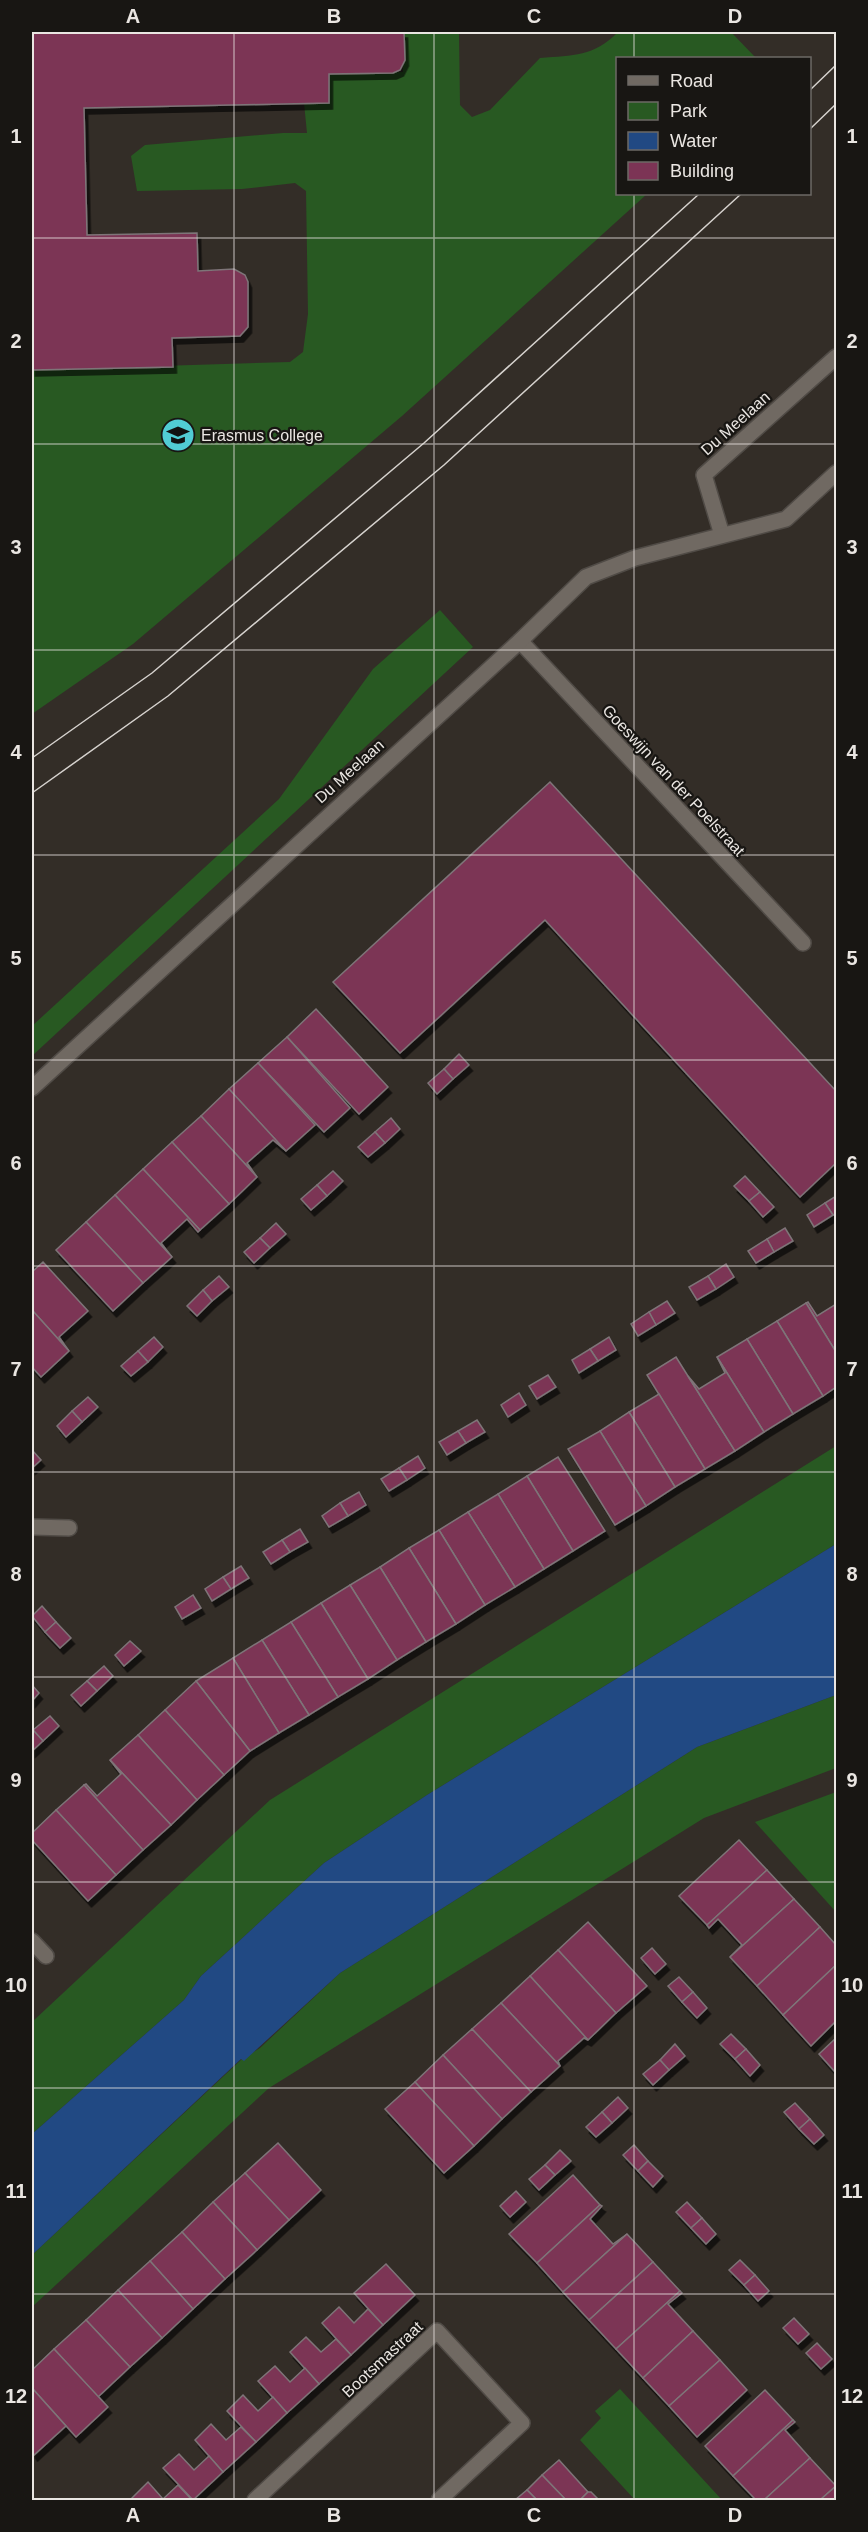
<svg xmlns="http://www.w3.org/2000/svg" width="868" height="2532" viewBox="0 0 868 2532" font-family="Arial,sans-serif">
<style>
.green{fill:#285922}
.water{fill:#214983}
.building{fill:#7c3455;stroke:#7e7478;stroke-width:1.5;filter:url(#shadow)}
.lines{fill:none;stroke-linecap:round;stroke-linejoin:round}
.lane-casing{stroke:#504b46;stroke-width:18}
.street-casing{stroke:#504b46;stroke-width:18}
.lane{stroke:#706962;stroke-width:15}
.street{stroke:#706962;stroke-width:15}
.tram{stroke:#d6d2ce;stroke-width:1.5}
.grid{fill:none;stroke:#eae6e2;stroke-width:1.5;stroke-opacity:0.55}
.labels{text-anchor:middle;stroke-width:4.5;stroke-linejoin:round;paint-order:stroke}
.street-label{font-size:16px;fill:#eae6e2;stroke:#181613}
.poi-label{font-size:16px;fill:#eae6e2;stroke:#181613;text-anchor:start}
.neatline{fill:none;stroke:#eae6e2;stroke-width:2}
.grid-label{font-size:20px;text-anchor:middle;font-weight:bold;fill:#eae6e2}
</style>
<defs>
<filter id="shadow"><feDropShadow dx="3.5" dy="6" stdDeviation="0" flood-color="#0009"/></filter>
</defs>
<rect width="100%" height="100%" fill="#332d27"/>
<g class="green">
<path d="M402,32h57l1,73 12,12 18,-7 50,-52c34,-3 53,-1 78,-26h113l25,26h-138v136h29l-245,222 -269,228 -101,70v-344l258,-8 13,-10 5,-38 -2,-123 -11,-8 -53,6 -105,2 -6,-35 14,-11 138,-12h24l-3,-30 22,-29 77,-2z"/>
<polygon points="440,610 473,647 32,1056 32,1026 279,799 373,669"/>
<polygon points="836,1446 836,1544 427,1795 324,1863 201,1976 184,2000 32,2134 32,2022 270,1800"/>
<polygon points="836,1695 836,1768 704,1818 269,2088 32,2307 32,2255 242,2059 260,2048 340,1973 697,1747"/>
<polygon points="836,1792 836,1912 755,1822"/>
<polygon points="620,2389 722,2500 635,2500 580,2440 601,2418 595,2411"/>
</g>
<polygon class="water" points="836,1544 836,1695 697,1747 340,1973 244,2061 241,2059 32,2255 32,2134 184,2000 201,1976 324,1863 427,1795"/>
<g class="building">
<polygon points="32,32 404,32 405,60 400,70 393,73 329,74 329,103 84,108 87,235 197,233 198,271 234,269 245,275 248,282 248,327 240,336 172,338 173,367 32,370"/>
<polygon points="550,782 836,1091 836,1163 800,1197 545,920 400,1053 333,982"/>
<polygon points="316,1009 388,1087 359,1114 287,1037"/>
<polygon points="287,1037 350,1108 324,1132 258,1063"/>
<polygon points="459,1054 469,1065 453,1079 444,1069"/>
<polygon points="258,1063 315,1125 286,1151 229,1089"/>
<polygon points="444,1069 453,1079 437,1094 428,1083"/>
<polygon points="229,1089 286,1151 273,1140 247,1163 257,1177 201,1116"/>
<polygon points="201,1116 257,1177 229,1204 172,1142"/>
<polygon points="391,1118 400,1129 385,1143 375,1132"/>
<polygon points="375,1132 385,1143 368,1157 358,1147"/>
<polygon points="172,1142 229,1204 200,1230 143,1169"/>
<polygon points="143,1169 200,1230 198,1232 187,1219 161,1243 172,1257 115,1195"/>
<polygon points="333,1171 343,1181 327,1196 317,1185"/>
<polygon points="745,1176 760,1192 749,1201 734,1186"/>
<polygon points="317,1185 327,1196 311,1210 301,1199"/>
<polygon points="760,1192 774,1207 763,1217 749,1201"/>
<polygon points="115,1195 172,1257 143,1283 86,1222"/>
<polygon points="836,1196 836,1213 833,1215 825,1203"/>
<polygon points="825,1203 833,1215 814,1227 807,1215"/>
<polygon points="86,1222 143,1283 113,1311 56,1250"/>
<polygon points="276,1223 286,1234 270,1248 260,1238"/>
<polygon points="785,1228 793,1241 774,1252 767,1239"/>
<polygon points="260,1238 270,1248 254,1263 244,1252"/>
<polygon points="767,1239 774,1252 756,1263 748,1251"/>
<polygon points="43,1262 88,1311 59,1337 69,1351 32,1310 32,1272"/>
<polygon points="726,1264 734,1277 716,1289 708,1276"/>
<polygon points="219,1276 229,1287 212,1301 203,1290"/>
<polygon points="708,1276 716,1289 697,1300 689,1287"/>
<polygon points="203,1290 212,1301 197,1316 187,1306"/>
<polygon points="667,1301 675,1313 656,1325 649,1312"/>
<polygon points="808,1302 817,1316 836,1304 836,1352 806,1303"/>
<polygon points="806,1303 836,1352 836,1387 823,1396 777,1321"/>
<polygon points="32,1310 69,1351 41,1377 32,1367"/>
<polygon points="649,1312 656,1325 638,1336 631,1324"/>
<polygon points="777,1321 823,1396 793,1414 747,1339"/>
<polygon points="154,1337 163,1347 148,1362 138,1351"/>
<polygon points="609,1337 616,1350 598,1361 590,1349"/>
<polygon points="747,1339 793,1414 764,1432 717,1357"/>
<polygon points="590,1349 598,1361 579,1373 572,1360"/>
<polygon points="138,1351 148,1362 131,1376 121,1366"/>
<polygon points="676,1357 735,1451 705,1469 647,1375"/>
<polygon points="717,1357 764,1432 735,1451 688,1376 699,1389 725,1373"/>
<polygon points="548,1375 556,1387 537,1399 529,1386"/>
<polygon points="519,1393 526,1405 508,1417 501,1405"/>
<polygon points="659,1394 705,1469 675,1487 629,1412"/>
<polygon points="88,1397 98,1407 82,1422 72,1411"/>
<polygon points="72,1411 82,1422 66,1437 57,1426"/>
<polygon points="629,1412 675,1487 646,1506 600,1431"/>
<polygon points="477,1420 485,1432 466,1443 458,1431"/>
<polygon points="458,1431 466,1443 447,1455 439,1442"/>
<polygon points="600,1431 646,1506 615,1525 568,1449"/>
<polygon points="32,1450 41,1460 32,1468"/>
<polygon points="418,1456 425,1468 407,1480 399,1468"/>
<polygon points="558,1457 605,1531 573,1551 527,1476"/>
<polygon points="399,1468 407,1480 389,1491 381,1479"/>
<polygon points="527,1476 573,1551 544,1569 498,1494"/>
<polygon points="359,1492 366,1505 348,1516 340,1503"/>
<polygon points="498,1494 544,1569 515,1587 468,1512"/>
<polygon points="340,1503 348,1516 329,1527 322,1516"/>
<polygon points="468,1512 515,1587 485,1605 439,1530"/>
<polygon points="300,1529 308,1542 290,1552 282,1540"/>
<polygon points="439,1530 485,1605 456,1624 409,1548"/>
<polygon points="282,1540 290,1552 271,1564 263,1552"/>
<polygon points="409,1548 456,1624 426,1642 380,1567"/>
<polygon points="241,1566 249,1578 231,1589 223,1577"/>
<polygon points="380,1567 426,1642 397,1660 350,1585"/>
<polygon points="223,1577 231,1589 212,1601 205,1589"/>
<polygon points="350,1585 397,1660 368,1679 321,1603"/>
<polygon points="193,1595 201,1608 182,1619 175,1607"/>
<polygon points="321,1603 368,1679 338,1697 291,1622"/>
<polygon points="42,1606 56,1622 45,1632 32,1616"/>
<polygon points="56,1622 71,1638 60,1648 45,1632"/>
<polygon points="291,1622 338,1697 309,1715 262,1640"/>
<polygon points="262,1640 309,1715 279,1733 233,1658"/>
<polygon points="130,1641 141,1651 124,1666 115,1655"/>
<polygon points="233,1658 279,1733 250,1751 196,1681"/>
<polygon points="104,1666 113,1676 97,1691 87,1681"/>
<polygon points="87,1681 97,1691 81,1706 71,1695"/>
<polygon points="196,1681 250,1751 224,1775 165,1710"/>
<polygon points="32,1685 39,1693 32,1701"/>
<polygon points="165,1710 224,1775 197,1800 138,1735"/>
<polygon points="50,1716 59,1726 43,1741 33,1730"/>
<polygon points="33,1730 43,1741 32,1751 32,1732"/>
<polygon points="138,1735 197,1800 171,1825 110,1760"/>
<polygon points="110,1760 171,1825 143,1850 84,1785 86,1784 97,1796 121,1774"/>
<polygon points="84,1785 143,1850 116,1875 56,1810"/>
<polygon points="56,1810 116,1875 88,1901 32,1840 32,1833"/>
<polygon points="739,1840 767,1870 707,1925 679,1896"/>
<polygon points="767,1870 794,1899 730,1957 742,1945 718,1919 709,1928 707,1925"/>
<polygon points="794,1899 820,1927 757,1986 730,1957"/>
<polygon points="588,1922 647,1986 616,2013 558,1950"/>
<polygon points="820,1927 836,1945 836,1965 783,2015 757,1986"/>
<polygon points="652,1948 666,1964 655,1974 641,1958"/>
<polygon points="558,1950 616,2013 588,2040 530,1976"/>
<polygon points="836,1965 836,2021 811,2046 783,2015"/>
<polygon points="530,1976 588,2040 584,2038 558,2061 560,2066 501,2003"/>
<polygon points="679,1977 693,1992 682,2002 668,1986"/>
<polygon points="693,1992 707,2008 697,2018 682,2002"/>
<polygon points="501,2003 560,2066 531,2092 472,2029"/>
<polygon points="472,2029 531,2092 502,2119 443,2055"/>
<polygon points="731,2034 746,2049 735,2059 720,2044"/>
<polygon points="836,2038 836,2073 819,2054"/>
<polygon points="675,2044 685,2056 669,2070 660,2060"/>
<polygon points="746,2049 760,2065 750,2076 735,2059"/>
<polygon points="443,2055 502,2119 474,2146 415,2082"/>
<polygon points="660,2060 669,2070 653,2085 643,2074"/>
<polygon points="415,2082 474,2146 444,2173 385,2109"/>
<polygon points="618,2097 628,2108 612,2123 602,2112"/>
<polygon points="795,2103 810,2119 799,2129 784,2112"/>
<polygon points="602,2112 612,2123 596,2137 586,2127"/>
<polygon points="810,2119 824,2135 814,2144 799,2129"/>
<polygon points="278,2143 321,2190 289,2220 245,2173"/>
<polygon points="634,2145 648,2161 638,2171 623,2155"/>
<polygon points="560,2150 571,2161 555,2175 545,2165"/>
<polygon points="648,2161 663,2176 653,2187 638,2171"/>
<polygon points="545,2165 555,2175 539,2190 529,2179"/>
<polygon points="245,2173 289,2220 257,2250 213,2202"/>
<polygon points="573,2175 600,2205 537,2263 509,2234"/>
<polygon points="516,2191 526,2202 510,2217 500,2206"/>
<polygon points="213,2202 257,2250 225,2279 182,2232"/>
<polygon points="687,2202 702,2218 691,2228 676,2212"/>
<polygon points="600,2205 602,2206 590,2219 613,2244 627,2234 563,2292 537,2263"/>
<polygon points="702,2218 716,2234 706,2244 691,2228"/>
<polygon points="182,2232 225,2279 193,2309 150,2261"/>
<polygon points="627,2234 653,2262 589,2320 563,2292"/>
<polygon points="740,2260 755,2275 744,2285 729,2270"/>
<polygon points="150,2261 193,2309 162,2338 118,2290"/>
<polygon points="653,2262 680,2291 616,2349 589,2320"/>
<polygon points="386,2264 415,2295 383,2325 354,2293"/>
<polygon points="755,2275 769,2291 758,2301 744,2285"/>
<polygon points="118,2290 162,2338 130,2367 86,2320"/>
<polygon points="680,2291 682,2293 668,2304 693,2331 643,2378 616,2349"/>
<polygon points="339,2307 354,2323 368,2309 383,2325 351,2355 322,2323"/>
<polygon points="794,2318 809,2334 798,2344 783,2328"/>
<polygon points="86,2320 130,2367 98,2397 54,2349"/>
<polygon points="693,2331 720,2360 669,2406 643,2378"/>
<polygon points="306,2337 321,2352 336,2339 351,2355 319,2384 290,2352"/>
<polygon points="817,2343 832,2359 821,2369 806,2353"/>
<polygon points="54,2349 108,2407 76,2437 32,2388 32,2370"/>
<polygon points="720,2360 747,2390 697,2437 669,2406"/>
<polygon points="275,2366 290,2382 305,2368 319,2384 287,2413 258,2381"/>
<polygon points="32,2388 66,2426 34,2455 32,2452"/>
<polygon points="765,2390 793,2420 733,2476 705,2446"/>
<polygon points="243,2395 258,2411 273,2397 287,2413 256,2442 227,2411"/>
<polygon points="793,2420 795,2422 785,2430 810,2458 764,2500 756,2500 733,2476"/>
<polygon points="211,2424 226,2440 241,2427 256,2442 223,2472 195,2440"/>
<polygon points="179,2454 194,2470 209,2456 223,2472 193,2500 163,2468"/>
<polygon points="810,2458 836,2486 820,2500 764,2500"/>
<polygon points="559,2460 588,2492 580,2500 566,2500 542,2475"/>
<polygon points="542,2475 566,2500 537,2500 527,2490"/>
<polygon points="148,2482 163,2499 178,2485 192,2500 134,2500 132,2498"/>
<polygon points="836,2486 836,2500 820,2500"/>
<polygon points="527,2490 537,2500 515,2500"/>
<polygon points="588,2492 591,2492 599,2500 580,2500"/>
</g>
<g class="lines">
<g class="lane-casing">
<g id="lane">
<polyline points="722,535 704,475 836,357"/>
<polyline points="32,1527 69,1528"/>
</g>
</g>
<g class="street-casing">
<g id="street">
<polyline points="520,641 803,943"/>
<polyline points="32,1088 520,641 586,577 635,558 786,519 836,473"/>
<polyline points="32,1941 46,1956"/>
<polyline points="255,2500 437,2331 522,2423 439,2500"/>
</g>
</g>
<use href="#lane" class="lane"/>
<use href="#street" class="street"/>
<g class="tram">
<polyline points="810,90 836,65"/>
<polyline points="810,129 836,104"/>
<polyline points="32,758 152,673 424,443 699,194"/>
<polyline points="32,793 168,696 444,465 741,194"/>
</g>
</g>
<path class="grid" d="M234,32v2468M434,32v2468M634,32v26M634,194v2306M32,238h804M32,444h804M32,650h804M32,855h804M32,1060h804M32,1266h804M32,1472h804M32,1677h804M32,1882h804M32,2088h804M32,2294h804"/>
<defs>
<g id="school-disc" transform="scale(1.725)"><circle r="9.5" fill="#51ccd4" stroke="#181613"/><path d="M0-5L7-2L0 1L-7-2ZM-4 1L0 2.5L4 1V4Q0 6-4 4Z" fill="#111"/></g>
</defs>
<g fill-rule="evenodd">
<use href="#school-disc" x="178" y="435"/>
</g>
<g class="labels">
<g class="street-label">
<text transform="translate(735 423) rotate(-42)" y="6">Du Meelaan</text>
<text transform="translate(349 771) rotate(-42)" y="6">Du Meelaan</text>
<text transform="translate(674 780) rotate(47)" y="6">Goeswijn van der Poelstraat</text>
<text transform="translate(382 2359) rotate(-43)" y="6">Bootsmastraat</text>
</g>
<g class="poi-label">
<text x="201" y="441">Erasmus College</text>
</g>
</g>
<rect width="868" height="2532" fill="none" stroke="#181613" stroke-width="66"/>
<rect x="616" y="57" width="195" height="138" fill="#181613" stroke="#6c6966" stroke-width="1.5"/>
<rect x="628" y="76" width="30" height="9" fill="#706962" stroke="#6c6966" stroke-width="1.5"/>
<text x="670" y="87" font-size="18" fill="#eae6e2">Road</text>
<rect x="628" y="102" width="30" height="18" fill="#285922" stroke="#6c6966" stroke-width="1.5"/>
<text x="670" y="117" font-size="18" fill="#eae6e2">Park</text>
<rect x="628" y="132" width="30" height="18" fill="#214983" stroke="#6c6966" stroke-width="1.5"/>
<text x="670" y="147" font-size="18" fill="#eae6e2">Water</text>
<rect x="628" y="162" width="30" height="18" fill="#7c3455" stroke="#6c6966" stroke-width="1.5"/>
<text x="670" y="177" font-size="18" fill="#eae6e2">Building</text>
<rect x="33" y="33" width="802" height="2466" class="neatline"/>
<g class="grid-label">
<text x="133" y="23">A</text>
<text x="334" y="23">B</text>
<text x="534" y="23">C</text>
<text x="735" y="23">D</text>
<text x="16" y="143">1</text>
<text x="852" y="143">1</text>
<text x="16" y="348">2</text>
<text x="852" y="348">2</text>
<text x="16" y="554">3</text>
<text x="852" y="554">3</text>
<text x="16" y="759">4</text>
<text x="852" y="759">4</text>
<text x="16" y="965">5</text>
<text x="852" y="965">5</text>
<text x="16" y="1170">6</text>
<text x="852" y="1170">6</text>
<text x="16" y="1376">7</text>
<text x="852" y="1376">7</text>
<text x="16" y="1581">8</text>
<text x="852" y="1581">8</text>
<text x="16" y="1787">9</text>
<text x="852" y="1787">9</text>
<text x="16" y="1992">10</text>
<text x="852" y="1992">10</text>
<text x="16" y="2198">11</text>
<text x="852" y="2198">11</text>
<text x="16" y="2403">12</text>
<text x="852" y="2403">12</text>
<text x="133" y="2522">A</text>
<text x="334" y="2522">B</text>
<text x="534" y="2522">C</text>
<text x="735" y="2522">D</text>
</g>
</svg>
